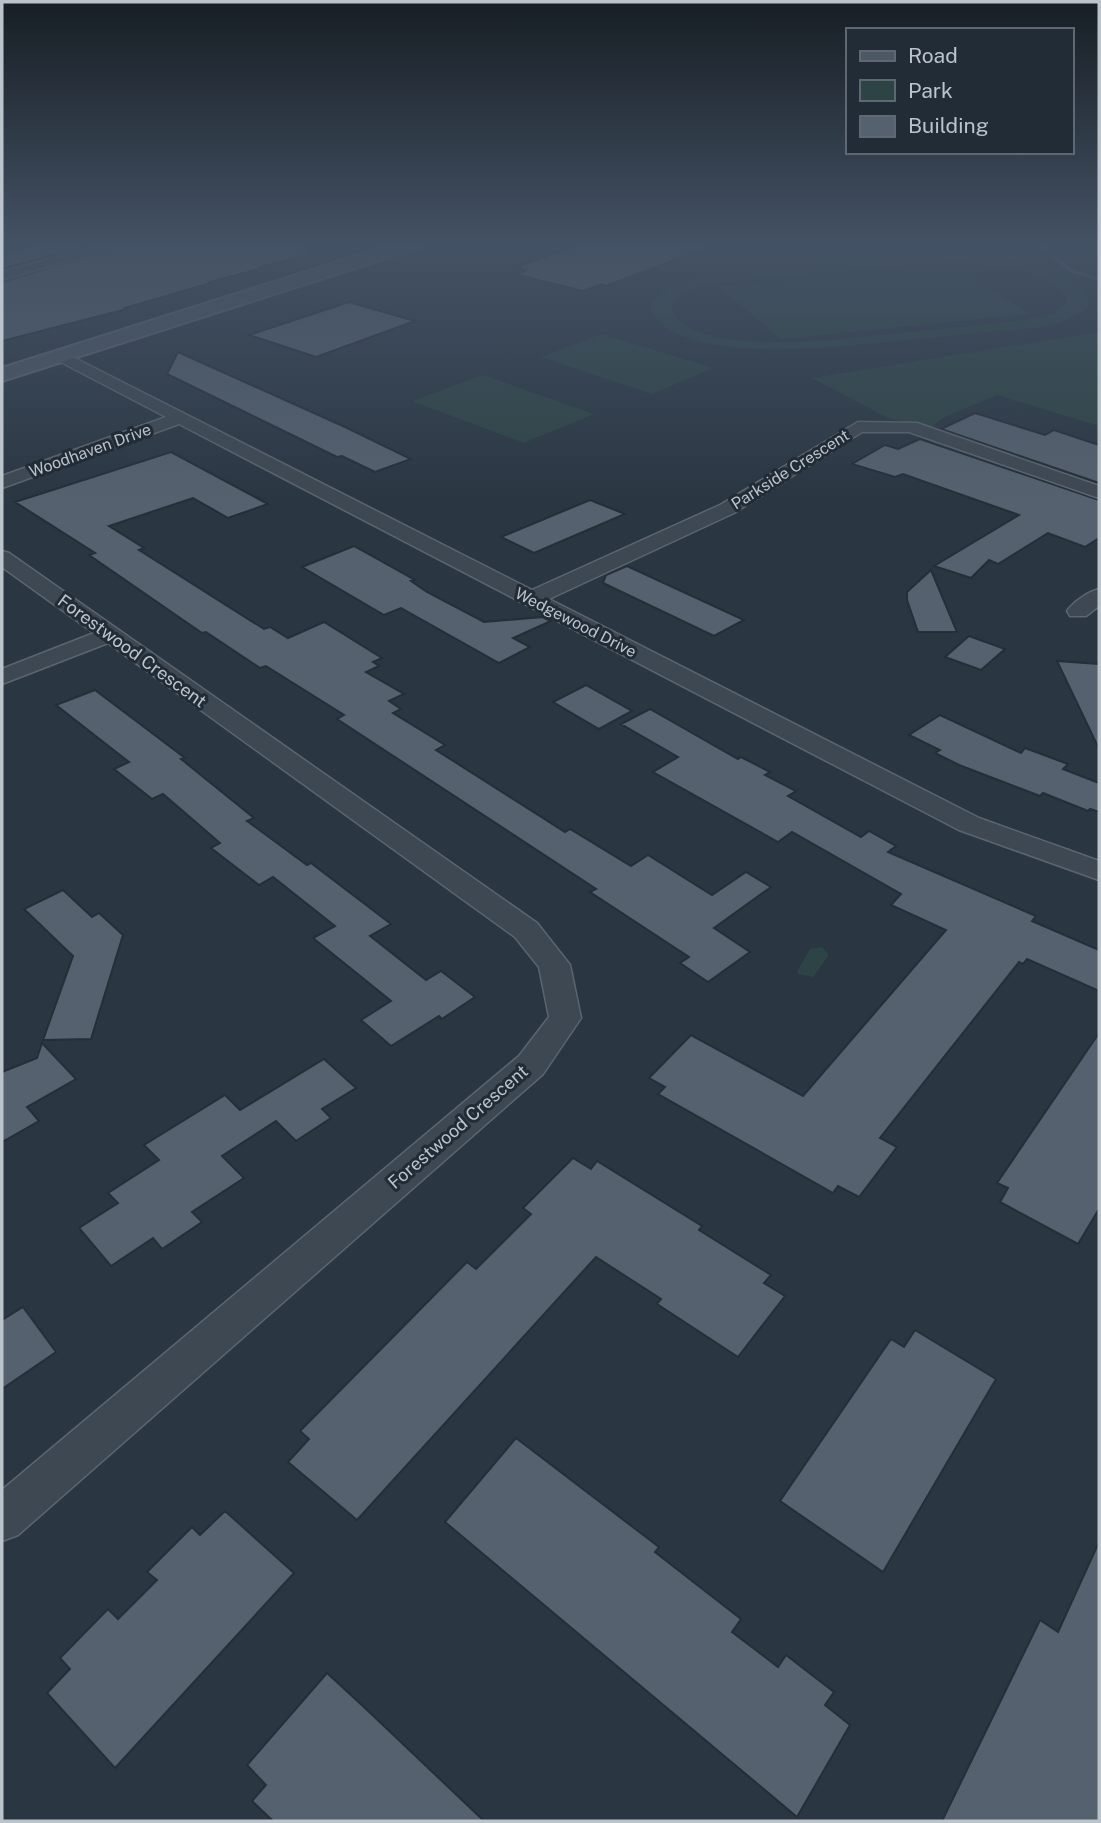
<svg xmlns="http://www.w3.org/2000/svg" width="1101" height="1823" viewBox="0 0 1101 1823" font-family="'Public Sans',sans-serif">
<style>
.green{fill:#2d4444;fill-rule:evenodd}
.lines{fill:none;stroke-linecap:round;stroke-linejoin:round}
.stream{fill:#415569;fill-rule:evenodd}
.building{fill:#55616e;stroke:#252e39;stroke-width:2}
.minor-casing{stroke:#5c656f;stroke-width:3}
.secondary-casing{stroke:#5c656f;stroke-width:4}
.minor{fill:#3e4852;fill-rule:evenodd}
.secondary{fill:#4c5764;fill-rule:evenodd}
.labels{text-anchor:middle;stroke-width:6;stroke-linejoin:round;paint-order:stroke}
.far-street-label{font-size:16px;fill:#bbc3cb;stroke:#222c37}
.street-label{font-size:18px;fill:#bbc3cb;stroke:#222c37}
</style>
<rect width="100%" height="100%" fill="#2a3642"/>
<g class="green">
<path d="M1007,251l15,9 -14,2c25,5 68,11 81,37l-2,11 -29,13 -18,4c-42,4 -83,8 -124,12 -50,5 -247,32 -265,-32 13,-25 46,-28 72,-32zM946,263c31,0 112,3 122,38l-13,12 -36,8c-39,4 -79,8 -118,12 -42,4 -218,29 -230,-27 12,-18 34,-20 54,-25z"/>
<polygon points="953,267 1031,314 781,339 719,287"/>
<polygon points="1099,332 1099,426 997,395 943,418 930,429 888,418 812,378"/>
<polygon points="602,334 713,368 652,394 541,357"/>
<polygon points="483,375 594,414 524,443 412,401"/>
<polygon points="822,947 829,955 813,977 798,974 797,971 810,949"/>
</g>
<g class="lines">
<polygon class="stream" points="1036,244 1041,244 1073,270 1099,278 1099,281 1069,272"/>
</g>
<g class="building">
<polygon points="39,244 92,244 2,269 2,254"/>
<polygon points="127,244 308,244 309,255 260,267 263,268 209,282 211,283 125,308 127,309 2,341 2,282"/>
<polygon points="581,244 710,244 711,246 606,286 602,284 583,291 518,275 526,270 516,267"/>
<polygon points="349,302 415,321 316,357 249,335"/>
<polygon points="178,352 345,427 411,459 375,472 342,456 337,457 167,374"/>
<polygon points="975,413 1045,435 1054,430 1099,445 1099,483 941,429"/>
<polygon points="920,439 1099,500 1099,538 1085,547 1048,533 998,564 989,560 971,578 934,566 1019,515 903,474 895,477 852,464 885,445 898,449"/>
<polygon points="171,452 268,504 228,518 193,498 109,526 144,548 139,550 264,629 270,627 288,638 324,622 382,658 373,662 379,666 366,672 404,694 389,701 401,709 393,713 445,745 436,750 565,832 570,829 631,866 648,855 712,895 746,872 771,887 714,928 750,952 708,982 680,963 689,957 590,892 596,889 337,719 344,715 266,666 260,668 206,632 202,633 89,555 95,553 15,502"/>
<polygon points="590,500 625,514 534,553 501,537"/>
<polygon points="354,546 415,580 411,581 427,592 484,622 543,617 551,621 513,638 530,647 499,663 401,608 384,615 302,567"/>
<polygon points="627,566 744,620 714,636 603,583 606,575"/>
<polygon points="931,570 957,632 918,632 907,600 907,592"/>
<polygon points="969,636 1005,649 981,670 945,657"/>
<polygon points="1057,661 1099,664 1099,749"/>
<polygon points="586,685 632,711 599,729 553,702"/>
<polygon points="95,690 185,758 181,759 254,818 247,821 307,865 311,863 391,924 370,936 426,980 441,971 475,997 442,1019 439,1016 391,1046 361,1020 391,1001 313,938 335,926 273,877 259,885 211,848 220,843 163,794 152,799 114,769 129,762 56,705"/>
<polygon points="650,709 738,759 741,757 770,772 765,775 796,791 788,796 861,837 869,831 896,846 888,852 1036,916 1032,921 1099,950 1099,991 1027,959 1023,964 1019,962 880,1138 897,1147 859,1197 838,1186 833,1193 658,1094 665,1087 649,1078 691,1035 803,1096 946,930 891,905 901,894 792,832 778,842 653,772 678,757 621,724"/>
<polygon points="940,715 1021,753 1025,748 1068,764 1063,769 1099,783 1099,812 1090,809 1088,811 1043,793 1040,796 959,765 935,753 940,750 909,735"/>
<polygon points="63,890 92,917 99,913 123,935 91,1039 43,1040 73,956 24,909"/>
<polygon points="1099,1033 1099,1209 1078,1244 1000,1202 1008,1188 997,1183"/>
<polygon points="42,1043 76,1079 27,1107 39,1121 2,1142 2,1072 37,1058"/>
<polygon points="324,1059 356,1088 322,1109 331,1118 296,1141 276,1121 222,1156 244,1178 192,1212 202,1222 162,1249 153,1238 111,1266 79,1228 118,1203 108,1193 159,1160 144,1145 225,1095 240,1110"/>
<polygon points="573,1158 591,1169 597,1161 702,1226 699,1230 771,1275 764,1283 785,1296 738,1357 657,1304 661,1299 596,1257 357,1520 288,1462 309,1439 300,1431 467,1262 476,1269 531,1214 523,1208"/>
<polygon points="23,1307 56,1352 2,1389 2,1320"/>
<polygon points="915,1330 996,1379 883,1572 780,1501 891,1339 904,1347"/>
<polygon points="516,1438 659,1547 655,1552 741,1619 732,1632 778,1667 786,1655 834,1692 825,1705 850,1725 797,1817 445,1522"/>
<polygon points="225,1511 294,1573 115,1768 47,1693 70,1669 60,1658 108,1609 118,1619 157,1580 147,1572 192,1527 200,1535"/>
<polygon points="1099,1542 1099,1821 942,1821 1040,1620 1058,1632"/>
<polygon points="327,1673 365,1708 484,1821 273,1821 252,1801 266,1785 247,1765"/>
</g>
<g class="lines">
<g class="minor-casing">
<g id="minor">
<polygon points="103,244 125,244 2,280 2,272"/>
<polygon points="61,351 532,590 720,505 858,422 917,423 1099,486 1099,498 909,432 862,432 734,513 549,599 979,818 1099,861 1099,880 959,830 179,424 2,488 2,476 166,417 55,359 53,356 55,353"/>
<polygon points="2,551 9,553 537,923 570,965 581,1018 543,1074 18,1535 2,1541 2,1490 519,1056 549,1017 539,967 515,937 108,643 2,684 2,669 94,633 2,567"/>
<path d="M1099,589v17l-13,10h-16l-3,-5c7,-10 21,-19 32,-22z"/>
</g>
</g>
<g class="secondary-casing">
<polygon id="secondary" points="394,244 420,244 418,248 2,381 2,368"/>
</g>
<use href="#minor" class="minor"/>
<use href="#secondary" class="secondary"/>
</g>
<linearGradient id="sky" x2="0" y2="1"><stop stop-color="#171e24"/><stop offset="0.49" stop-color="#445265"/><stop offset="1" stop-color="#445265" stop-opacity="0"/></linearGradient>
<rect width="1101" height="500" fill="url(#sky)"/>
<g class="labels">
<g class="far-street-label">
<text transform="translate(90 450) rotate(-20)" y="6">Woodhaven Drive</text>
<text transform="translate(790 469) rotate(-32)" y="6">Parkside Crescent</text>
<text transform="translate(576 622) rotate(27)" y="6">Wedgewood Drive</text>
</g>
<g class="street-label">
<text transform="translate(132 651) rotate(36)" y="6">Forestwood Crescent</text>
<text transform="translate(458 1127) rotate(-41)" y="6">Forestwood Crescent</text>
</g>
</g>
<rect width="1101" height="1823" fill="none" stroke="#bbc3cb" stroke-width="7"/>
<rect x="846" y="28" width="228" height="126" fill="#222c37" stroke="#5f6872" stroke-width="2"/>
<rect x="860" y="51" width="35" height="10" fill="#4c5764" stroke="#5f6872" stroke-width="2"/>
<text x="908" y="63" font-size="21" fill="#bbc3cb">Road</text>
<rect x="860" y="80" width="35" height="21" fill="#2d4444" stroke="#5f6872" stroke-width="2"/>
<text x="908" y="98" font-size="21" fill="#bbc3cb">Park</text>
<rect x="860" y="116" width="35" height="21" fill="#55616e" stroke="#5f6872" stroke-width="2"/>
<text x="908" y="133" font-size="21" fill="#bbc3cb">Building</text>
</svg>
